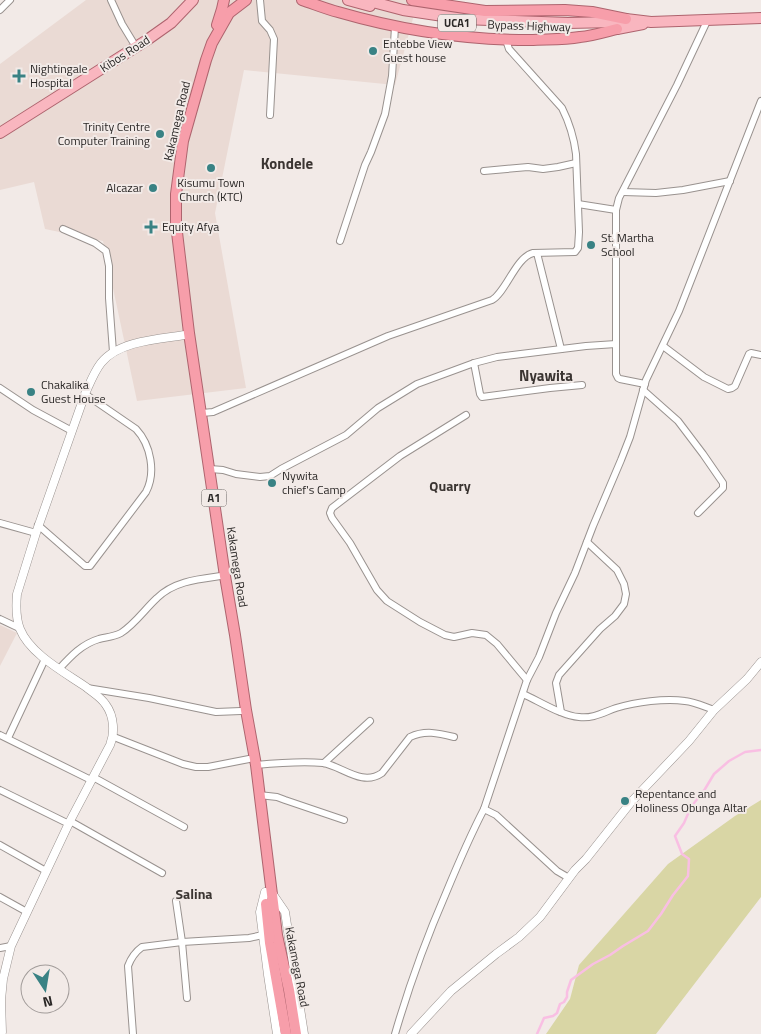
<svg xmlns="http://www.w3.org/2000/svg" width="761" height="1034" viewBox="0 0 761 1034" font-family="'Titillium Web',sans-serif">
<style>
.built{fill:#eadad4}
.green{fill:#d9d6a5}
.lines{fill:none;stroke-linecap:round;stroke-linejoin:round}
.stream{stroke:#f9bfe3;stroke-width:2.5}
.minor-casing{stroke:#99928f;stroke-width:8}
.tertiary-casing{stroke:#99928f;stroke-width:9}
.primary-casing{stroke:#ae646e;stroke-width:12}
.trunk-casing{stroke:#ae646e;stroke-width:12}
.minor{stroke:#fff;stroke-width:6}
.tertiary{stroke:#fff;stroke-width:8}
.primary{stroke:#f9b6bf;stroke-width:10}
.trunk{stroke:#f79eaa;stroke-width:10}
.poi-dot{fill:#398284;stroke:#f2eae7;stroke-width:2}
.labels{text-anchor:middle;stroke-width:4;stroke-linejoin:round;paint-order:stroke}
.shield{fill:#f2eae7;stroke:#676261;stroke-width:1}
.shield-label{font-size:11px;font-weight:bold;fill:#2b2827}
.street-label{font-size:12px;fill:#2b2827;stroke:#f2eae7}
.poi-label{font-size:12px;fill:#2b2827;stroke:#f2eae7;text-anchor:start}
.neighbourhood-label{font-size:14px;font-weight:bold;fill:#3b3532;stroke:#f2eae7}
.quarter-label{font-size:15px;font-weight:bold;fill:#3b3532;stroke:#f2eae7}
</style>
<rect width="100%" height="100%" fill="#f2eae7"/>
<g class="built">
<polygon points="86,0 418,0 395,85 244,70 215,213 246,388 137,401 103,241 45,229 34,182 0,190 0,64"/>
<polygon points="0,625 17,633 0,666"/>
</g>
<polygon class="green" points="761,800 761,897 656,1034 546,1034 570,999 579,965 668,864 735,816"/>
<g class="lines">
<polyline class="stream" points="537,1034 544,1018 553,1016 557,1013 560,1004 564,1002 567,997 567,992 571,980 593,964 610,955 623,946 648,931 661,914 673,895 688,876 689,859 682,854 675,836 684,823 691,807 705,789 714,774 729,761 745,752 761,750"/>
<g class="minor-casing">
<g id="minor">
<polyline points="111,0 122,24 136,47"/>
<polyline points="260,0 262,21 270,30 274,39 270,115"/>
<polyline points="0,10 10,0"/>
<polyline points="484,171 528,167 543,169 558,167 576,163"/>
<polyline points="623,192 656,193 683,190 730,181"/>
<polyline points="578,204 616,210"/>
<polyline points="63,229 95,243 106,251 109,266 109,298 113,352"/>
<polyline points="340,241 365,165 371,152 385,114 392,76 395,27"/>
<polyline points="537,253 561,349"/>
<polyline points="663,346 704,377 728,389 732,388 735,386 749,354 751,353 761,355"/>
<polyline points="474,363 480,394 482,397 550,388 582,385"/>
<polyline points="645,384 620,379 618,378 616,374 616,210 619,198 677,85 708,19"/>
<polyline points="0,388 33,410 72,431"/>
<polyline points="643,390 678,421 703,454 723,483 723,488 698,513"/>
<path d="M202,413l11,-1 175,-76 104,-36c14,-8 24,-43 41,-47l42,-1 3,-4 1,-16 -3,-78c-2,-16 -7,-32 -14,-46l-53,-59 -3,-9"/>
<polyline points="466,415 400,456 332,508 330,513 332,518 350,543 377,590 387,601 420,622 445,635 454,637 472,633 486,635 497,644 527,680"/>
<polyline points="210,469 223,470 236,474 260,477 270,476 281,469 346,435 378,408 417,384 474,363 497,357 586,346 616,344"/>
<polyline points="0,523 36,533"/>
<path d="M38,525l47,41h5l56,-74c10,-19 5,-47 -10,-63l-51,-35"/>
<polyline points="0,619 19,628"/>
<path d="M59,669c12,-13 23,-25 40,-30 8,-2 14,-2 22,-6 14,-9 24,-24 36,-35 17,-17 42,-19 64,-22"/>
<polyline points="87,688 149,698 216,712 241,711"/>
<path d="M523,694c16,7 39,22 56,23 14,2 25,-5 37,-9 20,-6 49,-10 69,-7 10,1 20,6 29,9"/>
<polyline points="561,712 556,683 559,675 600,629 615,616 624,604 626,594 624,584 617,570 587,542"/>
<polyline points="0,735 91,780"/>
<polyline points="114,737 183,764 196,767 208,767 249,759"/>
<polyline points="8,738 45,659"/>
<polyline points="324,763 370,721"/>
<path d="M256,765c21,-2 45,-4 67,-2 19,3 39,24 59,10l28,-36c15,-7 28,-4 44,0"/>
<polyline points="93,777 184,827"/>
<polyline points="0,790 69,824"/>
<polyline points="259,795 277,797 285,800 344,820"/>
<polyline points="484,809 527,680 539,657 556,613 575,573 593,526 621,460 630,437 646,380 679,311 761,101"/>
<polyline points="70,821 162,873"/>
<polyline points="0,845 46,871"/>
<polyline points="0,897 27,912"/>
<polyline points="176,901 182,942 187,998"/>
<polyline points="0,948 11,946"/>
<path d="M133,1034l-5,-68c3,-8 7,-14 14,-19l40,-5 67,-4 14,-3"/>
<path d="M395,1034c14,-48 31,-95 51,-141 12,-29 24,-57 38,-84l12,6 61,56 12,7"/>
</g>
</g>
<g class="tertiary-casing">
<g id="tertiary">
<polyline points="265,892 260,912 268,975 277,1034"/>
<polyline points="272,893 285,912 304,1034"/>
<path d="M2,1032l-1,-32 2,-21 8,-33 59,-125 40,-76c5,-12 4,-29 -4,-40 -5,-8 -13,-12 -20,-18 -22,-15 -56,-33 -66,-58 -4,-10 -4,-24 -3,-35l19,-61 49,-139c5,-11 9,-22 16,-31 17,-22 58,-24 84,-28"/>
<polyline points="411,1034 451,991 496,954 519,937 540,917 575,870 586,859 632,801 689,741 714,710 747,679 761,662"/>
</g>
</g>
<g class="primary-casing">
<g id="primary">
<polyline points="348,0 370,6"/>
<polyline points="365,0 403,10 463,19 489,20 568,23 615,22 626,19 651,22 761,18"/>
<polyline points="610,29 617,29 643,24"/>
<polyline points="0,133 147,40 171,23 193,0"/>
</g>
</g>
<g class="trunk-casing">
<g id="trunk">
<polyline points="246,0 229,13 212,43 206,60 183,141 176,194 176,224 189,333 225,576 235,635 246,710 256,765 277,935 289,990 296,1034"/>
<path d="M302,0c12,4 24,9 36,12 62,18 127,28 192,28 17,-1 33,0 50,-3 12,-1 25,-5 37,-8"/>
<polyline points="412,0 485,11 565,10 592,12 626,19"/>
<polyline points="217,25 222,9 224,0"/>
<polyline points="266,904 270,943 286,1034"/>
</g>
</g>
<use href="#minor" class="minor"/>
<use href="#tertiary" class="tertiary"/>
<use href="#primary" class="primary"/>
<use href="#trunk" class="trunk"/>
</g>
<g class="poi-dot">
<circle cx="373" cy="51" r="5"/>
<path d="M16.5 68.5h5v5h5v5h-5v5h-5v-5h-5v-5h5z"/>
<circle cx="160" cy="134" r="5"/>
<circle cx="211" cy="168" r="5"/>
<circle cx="153" cy="188" r="5"/>
<path d="M148.5 219.5h5v5h5v5h-5v5h-5v-5h-5v-5h5z"/>
<circle cx="591" cy="245" r="5"/>
<circle cx="31" cy="392" r="5"/>
<circle cx="272" cy="483" r="5"/>
<circle cx="625" cy="801" r="5"/>
</g>
<g class="labels">
<g class="shield">
<rect x="438" y="14.5" width="38" height="17" rx="4"/>
<rect x="201.5" y="489.5" width="25" height="17" rx="4"/>
</g>
<g class="shield-label">
<text x="457" y="27">UCA1</text>
<text x="214" y="502">A1</text>
</g>
<g class="street-label">
<text transform="translate(529 26) rotate(2)" y="4">Bypass Highway</text>
<text transform="translate(125 54) rotate(-33)" y="4">Kibos Road</text>
<text transform="translate(177 121) rotate(-77)" y="4">Kakamega Road</text>
<text transform="translate(237 567) rotate(81)" y="4">Kakamega Road</text>
<text transform="translate(297 967) rotate(79)" y="4">Kakamega Road</text>
</g>
<g class="poi-label">
<text x="383" y="48">Entebbe View<tspan x="383" dy="14">Guest house</tspan></text>
<text x="30" y="73">Nightingale<tspan x="30" dy="14">Hospital</tspan></text>
<text x="150" y="131" text-anchor="end">Trinity Centre<tspan x="150" dy="14">Computer Training</tspan></text>
<text x="211" y="187" text-anchor="middle">Kisumu Town<tspan x="211" dy="14">Church (KTC)</tspan></text>
<text x="143" y="192" text-anchor="end">Alcazar</text>
<text x="162" y="231">Equity Afya</text>
<text x="601" y="242">St. Martha<tspan x="601" dy="14">School</tspan></text>
<text x="41" y="389">Chakalika<tspan x="41" dy="14">Guest House</tspan></text>
<text x="282" y="480">Nywita<tspan x="282" dy="14">chief's Camp</tspan></text>
<text x="635" y="798">Repentance and<tspan x="635" dy="14">Holiness Obunga Altar</tspan></text>
</g>
<g class="neighbourhood-label">
<text x="450" y="491">Quarry</text>
<text x="194" y="899">Salina</text>
</g>
<g class="quarter-label">
<text x="287" y="169">Kondele</text>
<text x="546" y="381">Nyawita</text>
</g>
</g>
<g transform="translate(45 989) rotate(168)"><circle r="24" fill="#f2eae7" stroke="#a29c9a"/>
<path d="M0-4L9 19L0 12L-9 19Z" fill="#398284"/>
<text y="-8" font-size="14" font-weight="bold" text-anchor="middle" fill="#2b2827">N</text>
</g>
</svg>
